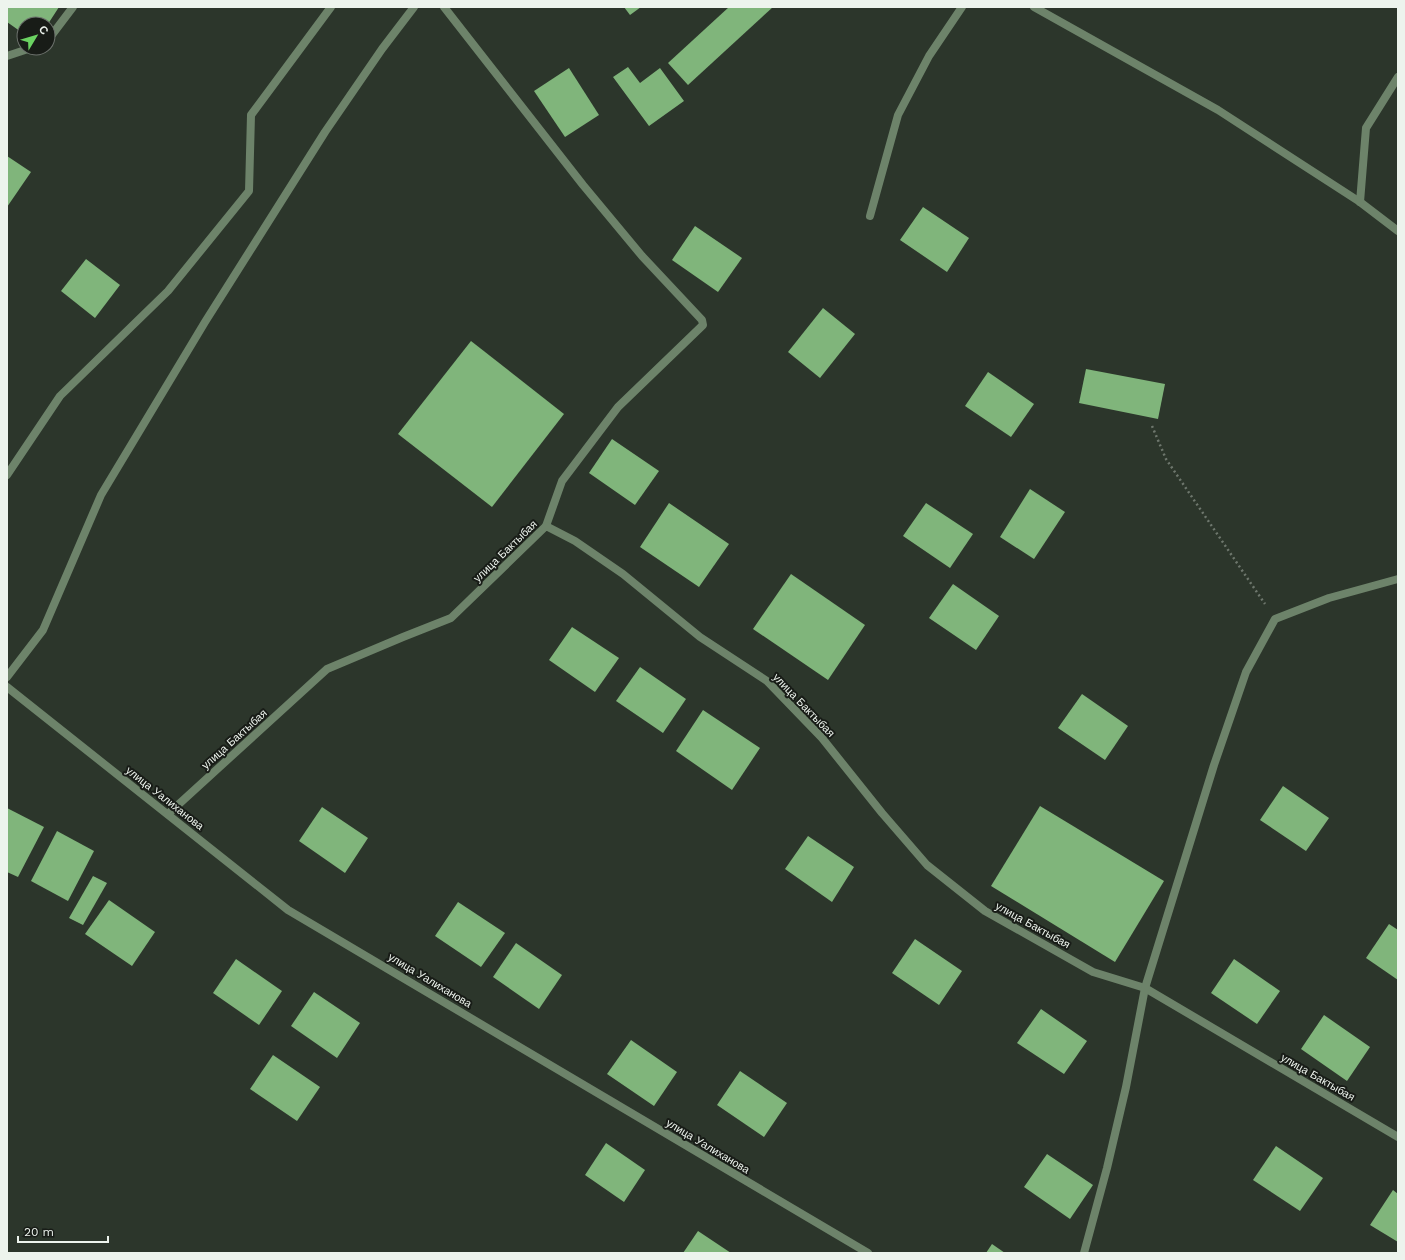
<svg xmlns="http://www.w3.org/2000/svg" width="1405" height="1260" viewBox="0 0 1405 1260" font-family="'Work Sans',sans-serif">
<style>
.building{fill:#80b57b}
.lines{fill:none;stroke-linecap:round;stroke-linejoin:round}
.path{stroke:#6e776d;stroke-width:2.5;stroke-dasharray:2 3;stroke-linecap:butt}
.service{stroke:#6d836a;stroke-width:8}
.minor{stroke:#6d836a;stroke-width:8}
.labels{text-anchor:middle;stroke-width:4;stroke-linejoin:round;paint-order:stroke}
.street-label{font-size:11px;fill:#edf4ed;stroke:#181c17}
</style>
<rect width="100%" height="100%" fill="#2c362b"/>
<g class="building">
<polygon points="7,7 59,7 48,24 24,24 24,34 7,22"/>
<polygon points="624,7 641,7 630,15"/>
<polygon points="729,7 773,7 688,85 668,63"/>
<polygon points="628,67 640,83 660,68 684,101 649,126 613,77"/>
<polygon points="569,68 599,115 565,137 534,91"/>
<polygon points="7,156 31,172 7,207"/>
<polygon points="923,207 969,238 947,272 900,240"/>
<polygon points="695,226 742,258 718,292 672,260"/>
<polygon points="86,259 120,285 95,318 61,291"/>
<polygon points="823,308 855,334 820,378 788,352"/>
<polygon points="471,341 564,414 492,507 398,434"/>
<polygon points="1086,369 1165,384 1158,419 1079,403"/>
<polygon points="988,372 1034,404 1011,437 965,406"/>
<polygon points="612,439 659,471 635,505 589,473"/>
<polygon points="1030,489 1065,512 1034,559 1000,537"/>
<polygon points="669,503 729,544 699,587 640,547"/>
<polygon points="926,503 973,534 950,568 903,536"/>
<polygon points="791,574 865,625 828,680 753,629"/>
<polygon points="953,584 999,616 976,650 929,618"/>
<polygon points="572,627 619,658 595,692 549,660"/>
<polygon points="640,667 686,699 663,733 616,701"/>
<polygon points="1082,694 1128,726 1105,760 1058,728"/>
<polygon points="703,710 760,748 732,790 676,751"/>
<polygon points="1283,786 1329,818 1306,851 1260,820"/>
<polygon points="1040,806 1164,881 1115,962 991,886"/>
<polygon points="322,807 368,838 345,873 299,841"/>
<polygon points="7,808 44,827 18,877 7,872"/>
<polygon points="57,831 94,851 68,901 31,881"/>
<polygon points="808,836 854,867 832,902 785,869"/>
<polygon points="93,876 107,883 83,925 69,918"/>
<polygon points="109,900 155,932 132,966 85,934"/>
<polygon points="458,902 505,933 481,967 435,936"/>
<polygon points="1389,924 1398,930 1398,980 1366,958"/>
<polygon points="915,939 962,971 939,1005 892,973"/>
<polygon points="516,943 562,975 539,1009 493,977"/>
<polygon points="236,959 282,991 259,1025 213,993"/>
<polygon points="1234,959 1280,991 1257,1024 1211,993"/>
<polygon points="314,992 360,1023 337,1058 291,1026"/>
<polygon points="1041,1009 1087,1041 1064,1074 1017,1043"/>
<polygon points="1324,1015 1370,1047 1347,1081 1301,1049"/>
<polygon points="631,1040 677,1072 654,1106 607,1074"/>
<polygon points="273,1055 320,1087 297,1121 250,1089"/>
<polygon points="740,1071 787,1103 764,1137 717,1105"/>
<polygon points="606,1143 645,1170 624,1202 585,1175"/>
<polygon points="1276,1146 1323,1178 1300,1211 1253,1180"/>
<polygon points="1047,1154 1093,1185 1070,1219 1024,1187"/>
<polygon points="1393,1190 1398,1194 1398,1242 1370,1225"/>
<polygon points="698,1231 731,1253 683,1253"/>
<polygon points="992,1244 1005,1253 986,1253"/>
</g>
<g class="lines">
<polyline class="path" points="1152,426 1166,459 1265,604"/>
<g class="service">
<polyline points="48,40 73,7"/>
<polyline points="7,56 31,48"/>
</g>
<g class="minor">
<polyline points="444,7 583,185 642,256 702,320 703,325 618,407 562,481 546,526"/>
<polyline points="1034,7 1218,110 1360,202 1398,231"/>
<polyline points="1360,202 1366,128 1398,77"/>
<polyline points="870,216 898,115 929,56 962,7"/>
<polyline points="7,475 60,396 168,291 249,191 251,115 331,7"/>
<polyline points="7,677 43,630 101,495 205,322 325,132 382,49 414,7"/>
<polyline points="7,687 288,910 868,1253"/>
<polyline points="168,814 327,669 403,637 451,618 546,526 575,541 623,574 700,637 767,681 822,738 882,813 927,865 985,911 1093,972 1145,988 1398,1137"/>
<polyline points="1084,1253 1107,1168 1126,1087 1145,988 1214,765 1246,672 1275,619 1329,598 1398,579"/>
</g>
</g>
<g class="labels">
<g class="street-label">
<text transform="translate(505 551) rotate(-44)" y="4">улица Бактыбая</text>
<text transform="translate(804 705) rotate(46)" y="4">улица Бактыбая</text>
<text transform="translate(234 739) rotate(-42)" y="4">улица Бактыбая</text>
<text transform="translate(165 798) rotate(38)" y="4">улица Уалиханова</text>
<text transform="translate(1033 925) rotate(29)" y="4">улица Бактыбая</text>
<text transform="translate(430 980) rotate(31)" y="4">улица Уалиханова</text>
<text transform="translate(1318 1077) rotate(30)" y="4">улица Бактыбая</text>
<text transform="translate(708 1146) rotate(31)" y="4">улица Уалиханова</text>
</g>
</g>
<rect width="1405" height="1260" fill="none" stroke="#edf4ed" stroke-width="16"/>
<g transform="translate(36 36) rotate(52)"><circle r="19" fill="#181c17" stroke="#6d726d"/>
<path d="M0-3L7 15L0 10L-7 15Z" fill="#6bd362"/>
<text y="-6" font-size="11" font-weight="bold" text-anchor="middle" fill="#edf4ed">С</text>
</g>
<path d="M18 1236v6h90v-6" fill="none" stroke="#edf4ed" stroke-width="2"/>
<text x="24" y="1236" font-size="12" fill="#edf4ed" stroke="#181c17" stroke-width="3" paint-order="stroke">20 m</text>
</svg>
